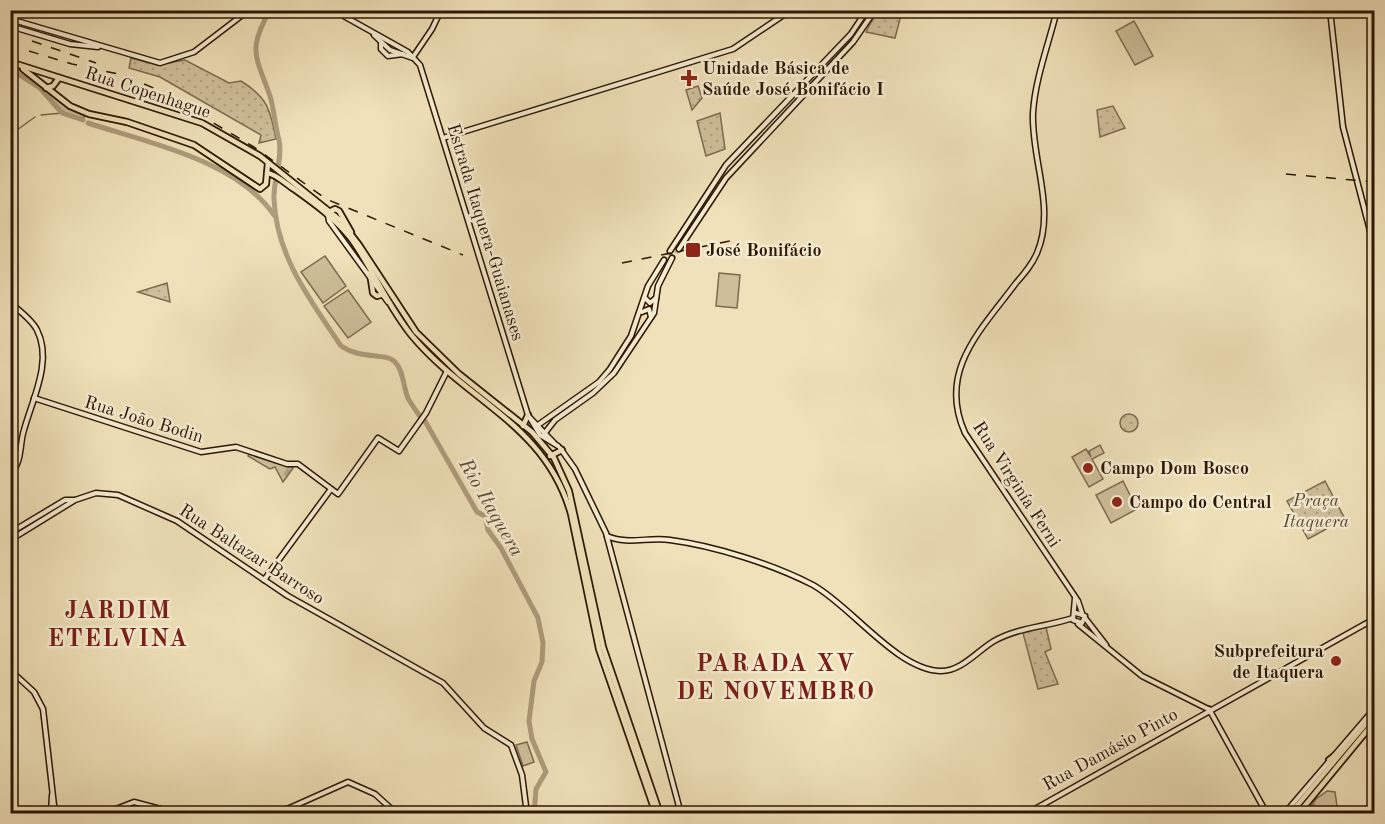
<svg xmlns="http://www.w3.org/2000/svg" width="1385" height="824" viewBox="0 0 1385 824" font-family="'Old Standard TT',serif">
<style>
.green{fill:url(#green-dots);stroke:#7d6b4e;stroke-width:1.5}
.forest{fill:url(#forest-firs);stroke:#7d6b4e;stroke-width:1.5}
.pitch{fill:#cebf9a;stroke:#7d6b4e;stroke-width:1.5}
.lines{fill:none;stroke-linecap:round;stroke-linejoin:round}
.stream{stroke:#79674b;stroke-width:1.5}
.river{stroke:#ad9c7b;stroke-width:5}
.secondary-tunnel{stroke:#c8b995;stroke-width:4;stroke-dasharray:4 2;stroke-linecap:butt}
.secondary-casing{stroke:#2c1703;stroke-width:7}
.primary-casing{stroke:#2c1703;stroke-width:8}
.secondary{stroke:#f5ecd2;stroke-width:4}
.primary{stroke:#efe1b9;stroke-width:4.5}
.rail{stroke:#2c1703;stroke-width:1.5;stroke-dasharray:10 10;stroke-linecap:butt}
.poi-dot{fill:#8f2418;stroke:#f5ecd2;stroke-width:2}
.labels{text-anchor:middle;stroke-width:5;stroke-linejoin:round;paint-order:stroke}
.poi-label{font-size:18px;font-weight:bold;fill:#2c1703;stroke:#f5ecd2;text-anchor:start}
.street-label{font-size:18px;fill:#2c1703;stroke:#f5ecd2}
.park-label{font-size:18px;font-style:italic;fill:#5d4930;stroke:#f5ecd2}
.water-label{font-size:20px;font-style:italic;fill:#604c33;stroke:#f5ecd2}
.district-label{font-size:24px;font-weight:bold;letter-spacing:1.5px;fill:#7a1f14;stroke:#f5ecd2}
</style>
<defs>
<pattern id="green-dots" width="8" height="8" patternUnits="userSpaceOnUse" patternTransform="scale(1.5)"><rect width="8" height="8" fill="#cebf9a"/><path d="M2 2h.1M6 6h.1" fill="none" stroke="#b1a383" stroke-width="1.8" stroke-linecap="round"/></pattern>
<pattern id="forest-firs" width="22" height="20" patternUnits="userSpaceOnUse" patternTransform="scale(1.5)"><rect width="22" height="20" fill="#cebf9a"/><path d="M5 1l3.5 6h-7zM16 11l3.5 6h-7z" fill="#b1a383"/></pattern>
</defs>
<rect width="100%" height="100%" fill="#efe1b9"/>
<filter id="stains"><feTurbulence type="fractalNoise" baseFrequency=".00333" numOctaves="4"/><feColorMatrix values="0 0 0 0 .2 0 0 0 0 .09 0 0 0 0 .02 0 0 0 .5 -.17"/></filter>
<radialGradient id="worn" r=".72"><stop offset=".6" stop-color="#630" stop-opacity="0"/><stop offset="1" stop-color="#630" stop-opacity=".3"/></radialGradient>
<g class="green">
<polygon points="877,11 902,11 895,38 866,32"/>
<path d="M131,58l26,7 28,-5 44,23 12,-2c27,17 29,28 35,58l-17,4 2,-8 -101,-58 -31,-9z"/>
<polygon points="698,86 702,98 692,110 686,90"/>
<polygon points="43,88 60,102 85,114 83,120 61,112"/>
<polygon points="1113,106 1125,128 1100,137 1097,110"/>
<polygon points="720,113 725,149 706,156 697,121"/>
<polygon points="167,283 170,302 138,292"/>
<circle cx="1129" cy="423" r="9"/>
<polygon points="1325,481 1345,519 1308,539 1287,501"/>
<polygon points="1046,627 1051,649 1045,652 1058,684 1038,689 1023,633"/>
</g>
<g class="forest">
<polygon points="250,452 293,468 283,482 275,467 270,469 248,456"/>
<polygon points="1327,791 1335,792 1337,806 1341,813 1306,813 1316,799"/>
</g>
<g class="pitch">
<polygon points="1134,21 1153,56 1135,65 1116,31"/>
<polygon points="325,256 346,286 323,303 301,272"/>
<polygon points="719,273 740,275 737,308 716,306"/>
<polygon points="348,290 371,322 348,338 324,306"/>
<polygon points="1100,445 1104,453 1092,459 1103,479 1089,487 1072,457 1086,449 1091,457 1089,451"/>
<polygon points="1123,481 1137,509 1111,523 1096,495"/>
<polygon points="527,742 534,762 523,766 516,745"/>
</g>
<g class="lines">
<g class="stream">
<polyline points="41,115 62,113"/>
<polyline points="10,135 35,117"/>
</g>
<g class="river">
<path d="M270,10c-23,41 -14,46 0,86 4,13 5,30 9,44 4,19 -6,40 -5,59 2,57 37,102 67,147 20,14 44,6 54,16 9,9 8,25 13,36 3,6 7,11 11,17"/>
<polyline points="10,69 40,88 62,113 83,120"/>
<path d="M88,123c61,20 148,37 186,92"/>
<polyline points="425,421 477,512 485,516 488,530 501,548 538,618 543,643 542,662 534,681 529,721 532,739 546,772 536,789 534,814"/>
</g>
<g class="secondary-tunnel">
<polyline points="672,258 679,249"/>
<polyline points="664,260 670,251"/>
</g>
<g class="secondary-casing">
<g id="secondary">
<polyline points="333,10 408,52 420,65 528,415 540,435 558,446"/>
<path d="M1057,10c-8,33 -22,69 -24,103 -2,46 23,95 4,140 -5,12 -13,21 -21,30 -35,47 -79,88 -51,150l113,168 4,12"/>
<polyline points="1330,10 1343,127 1374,246"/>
<polyline points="10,19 160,63 194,52 249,10"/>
<polyline points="10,26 70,44 98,47"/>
<polyline points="374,35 390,50 413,58"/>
<polyline points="381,43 381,49 388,56 403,54"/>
<polyline points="413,57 432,29 441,10"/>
<polyline points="443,138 733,49 791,10"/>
<polyline points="328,215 329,221 388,302"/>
<polyline points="679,249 726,178 853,42 875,10"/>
<polyline points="670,251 726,165 851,34 867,10"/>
<polyline points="645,298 650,303 656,298"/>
<path d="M10,303c9,7 22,17 27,27 16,31 -5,70 -13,100 -5,15 -1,32 -14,44"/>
<polyline points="642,312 649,309 651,317"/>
<polyline points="34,398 201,452 236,447 287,464 298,464 338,494 378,438 399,451 426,413 447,371"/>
<polyline points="530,418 554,443"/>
<polyline points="538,425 599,382 610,369 631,336 648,286 664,260"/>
<polyline points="544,434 555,420 593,393 614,373 654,313 658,286 672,258"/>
<polyline points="560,448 575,469 606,533 681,814"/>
<polyline points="10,533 65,500 74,500"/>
<path d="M607,536c20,9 41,1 63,4 45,6 102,24 143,45 38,21 83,84 127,86 21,1 37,-20 54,-30 25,-14 52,-14 79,-23"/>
<polyline points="10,540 75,500 96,493 118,495 177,521 288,596 443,683 484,728 511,745 522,775 527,814"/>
<polyline points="264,580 331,489"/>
<polyline points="1075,598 1073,620 1082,623 1085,616 1076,613"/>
<polyline points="1085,618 1106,645"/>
<polyline points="1078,624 1142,676 1208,709"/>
<polyline points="10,670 34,692 43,709 55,814"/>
<polyline points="1209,709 1267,814"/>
<polyline points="51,814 52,795"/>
<polyline points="103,814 134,802 179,814"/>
<polyline points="276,814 348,782 375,794 397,814"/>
<polyline points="1026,814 1374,619"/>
<polyline points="1284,814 1374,709"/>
</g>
</g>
<g class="primary-casing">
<g id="primary">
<polyline points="13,63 202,123 260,156 340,220 359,245 416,332 459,374 532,432 554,458 569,491 603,647 660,814"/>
<polyline points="23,69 70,106 89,114 127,122 194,145 260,189 266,184 268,163"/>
<polyline points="46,88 53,86 59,78"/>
<path d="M267,173c9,1 19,11 27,16 21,15 42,30 58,51 22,31 36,67 61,97 55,65 133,88 158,177l28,135 57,165"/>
<polyline points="329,212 335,209 339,211 351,232"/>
<polyline points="370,273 373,293 377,296 384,294"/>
<polyline points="523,426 528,415"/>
<polyline points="550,456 562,450"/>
<polyline points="1329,760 1342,750"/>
<polyline points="1290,814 1374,714"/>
<polyline points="1298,814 1374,722"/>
</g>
</g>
<use href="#secondary" class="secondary"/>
<use href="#primary" class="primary"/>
<g class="rail">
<polyline points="32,41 96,63"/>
<polyline points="29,51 72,64 123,75 156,89 254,147 326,199 463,255"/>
<polyline points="1286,174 1374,182"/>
<polyline points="622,263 730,241"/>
</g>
</g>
<g class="poi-dot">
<path d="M686 69h6v6h6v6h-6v6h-6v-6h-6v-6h6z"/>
<rect x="685" y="242" width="16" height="16" rx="3"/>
<circle cx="1088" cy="468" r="6"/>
<circle cx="1117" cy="502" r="6"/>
<circle cx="1336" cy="661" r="6"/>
</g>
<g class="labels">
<g class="poi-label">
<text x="702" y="74">Unidade Básica de<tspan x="702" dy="21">Saúde José Bonifácio I</tspan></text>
<text x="706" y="256">José Bonifácio</text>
<text x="1100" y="474">Campo Dom Bosco</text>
<text x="1129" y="508">Campo do Central</text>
<text x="1324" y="657" text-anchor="end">Subprefeitura<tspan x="1324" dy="21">de Itaquera</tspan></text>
</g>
<g class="street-label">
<text transform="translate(148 92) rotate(18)" y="6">Rua Copenhague</text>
<text transform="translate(486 232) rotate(73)" y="6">Estrada Itaquera-Guaianases</text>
<text transform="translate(144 419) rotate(17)" y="6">Rua João Bodin</text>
<text transform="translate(1017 484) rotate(57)" y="6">Rua Virginía Ferni</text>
<text transform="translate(252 554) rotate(33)" y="6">Rua Baltazar Barroso</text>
<text transform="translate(1110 749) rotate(-29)" y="6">Rua Damásio Pinto</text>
</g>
<g class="park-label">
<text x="1316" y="506">Praça<tspan x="1316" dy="21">Itaquera</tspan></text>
</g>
<g class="water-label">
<text transform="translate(492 507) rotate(60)" y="7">Rio Itaquera</text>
</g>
<g class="district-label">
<text x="118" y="618">JARDIM<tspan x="118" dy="28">ETELVINA</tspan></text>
<text x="776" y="671">PARADA XV<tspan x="776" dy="28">DE NOVEMBRO</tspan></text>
</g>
</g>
<rect width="1385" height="824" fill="none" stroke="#efe1b9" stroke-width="36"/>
<rect x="12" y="12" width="1361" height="800" fill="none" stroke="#2c1703" stroke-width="3"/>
<rect x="18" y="18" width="1349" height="788" fill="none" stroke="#2c1703" stroke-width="1.5"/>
<rect width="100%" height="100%" filter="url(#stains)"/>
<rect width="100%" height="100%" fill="url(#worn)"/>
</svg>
